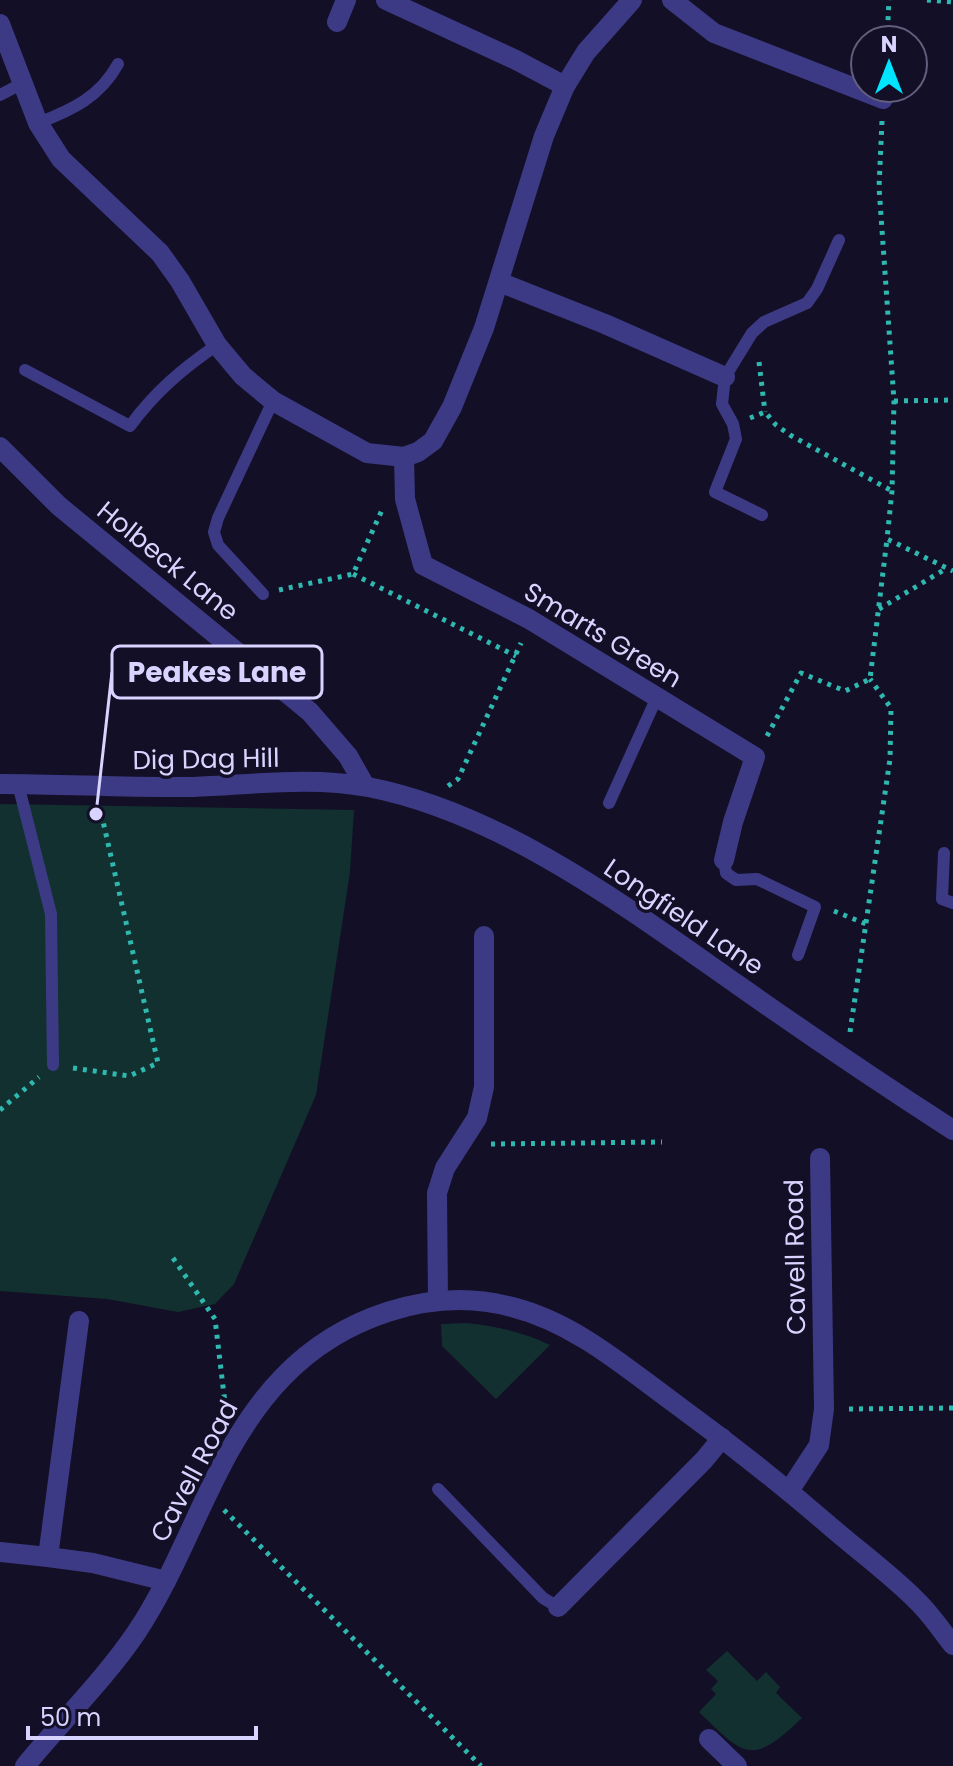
<svg xmlns="http://www.w3.org/2000/svg" width="953" height="1766" viewBox="0 0 953 1766" font-family="Poppins,sans-serif">
<style>
.green{fill:#12302f}
.lines{fill:none;stroke-linecap:round;stroke-linejoin:round}
.path{stroke:#2fb8b0;stroke-width:5;stroke-dasharray:4 6;stroke-linecap:butt}
.service{stroke:#3d3a85;stroke-width:12}
.minor{stroke:#3d3a85;stroke-width:20}
.tertiary{stroke:#3d3a85;stroke-width:20}
.labels{text-anchor:middle;stroke-width:7;stroke-linejoin:round;paint-order:stroke}
.street-label{font-size:26px;fill:#d9d4ff;stroke:#130f26}
.leader{fill:none;stroke:#d9d4ff;stroke-width:3}
.callout-dot{fill:#d9d4ff;stroke:#130f26;stroke-width:3}
.callout{fill:#130f26;stroke:#d9d4ff;stroke-width:3}
.callout-label{font-size:28px;text-anchor:middle;font-weight:bold;fill:#d9d4ff}
</style>
<rect width="100%" height="100%" fill="#130f26"/>
<g class="green">
<polygon points="0,804 354,810 350,872 316,1095 234,1284 215,1304 178,1312 107,1299 0,1291"/>
<path d="M466,1323c30,3 56,9 84,22l-54,54 -54,-53 -1,-22z"/>
<path d="M727,1651l30,30 9,-9 14,15 -4,6 26,25c-50,48 -57,39 -103,-6l17,-18 -5,-5 7,-8 -12,-11z"/>
</g>
<g class="lines">
<g class="path">
<polyline points="927,0 953,2"/>
<polyline points="887,40 889,0"/>
<polyline points="882,121 879,187 894,401 892,491 887,539 953,571"/>
<polyline points="759,362 765,412"/>
<polyline points="894,401 953,400"/>
<polyline points="750,418 765,412 776,425 790,435 892,491"/>
<polyline points="353,574 516,656"/>
<polyline points="279,590 353,574 382,510"/>
<polyline points="879,609 947,568"/>
<polyline points="767,736 801,673 845,691 870,679 887,539"/>
<polyline points="448,786 458,779 521,643"/>
<polyline points="834,911 866,924"/>
<polyline points="850,1032 890,759 891,708 870,679"/>
<polyline points="73,1068 129,1076 158,1063 100,808"/>
<polyline points="0,1110 39,1077"/>
<polyline points="491,1144 662,1142"/>
<polyline points="173,1258 215,1319 226,1412"/>
<polyline points="849,1409 953,1408"/>
<polyline points="224,1510 481,1766"/>
</g>
<g class="service">
<polyline points="0,95 23,83"/>
<path d="M38,123c34,-13 62,-26 80,-59"/>
<path d="M25,370l105,56c25,-34 52,-57 87,-81"/>
<polyline points="762,515 715,492 736,439 733,424 722,404 725,377 752,333 764,322 807,303 817,289 839,240"/>
<polyline points="263,594 218,545 214,532 218,518 273,401"/>
<polyline points="18,784 51,914 53,1065"/>
<polyline points="609,803 657,697"/>
<polyline points="944,853 942,899 953,903"/>
<polyline points="724,860 726,873 736,880 757,879 815,907 798,955"/>
<polyline points="438,1489 543,1598 558,1607"/>
</g>
<g class="minor">
<polyline points="386,0 516,60 565,86"/>
<polyline points="672,0 714,33 883,99"/>
<polyline points="337,22 346,0"/>
<polyline points="0,24 38,123 61,159 160,253 180,281 217,345 243,376 273,401 367,453 404,457 418,452 433,441 452,407 484,328 544,136 565,86 586,52 632,0"/>
<polyline points="499,282 605,324 725,377"/>
<polyline points="404,457 405,499 423,565 529,619 755,757 733,822 724,860"/>
<polyline points="438,1301 437,1193 445,1168 477,1118 484,1087 484,936"/>
<polyline points="79,1321 48,1557 93,1563 166,1581"/>
<polyline points="789,1491 819,1445 824,1409 820,1158"/>
<polyline points="0,1552 48,1557"/>
<polyline points="558,1607 704,1460 722,1438"/>
<polyline points="709,1739 737,1766"/>
<path d="M25,1766c36,-44 79,-86 111,-133 55,-82 77,-184 147,-256 57,-59 148,-92 229,-70 63,16 113,60 165,98 55,40 109,83 161,128 26,22 54,43 78,67 14,13 25,30 37,45"/>
</g>
<g class="tertiary">
<polyline points="0,447 59,506 310,712 348,756 365,786"/>
<path d="M0,784c64,0 129,4 193,3 57,-2 118,-11 175,0 134,26 260,121 370,198 71,50 142,98 215,145"/>
</g>
</g>
<g class="labels">
<g class="street-label">
<text transform="translate(168 561) rotate(39)" y="9">Holbeck Lane</text>
<text transform="translate(603 635) rotate(31)" y="9">Smarts Green</text>
<text transform="translate(206 759) rotate(-1)" y="9">Dig Dag Hill</text>
<text transform="translate(684 917) rotate(34)" y="9">Longfield Lane</text>
<text transform="translate(795 1257) rotate(-91)" y="9">Cavell Road</text>
<text transform="translate(194 1471) rotate(-62)" y="9">Cavell Road</text>
</g>
</g>
<path class="leader" d="M96 814L112 672"/>
<circle class="callout-dot" cx="96" cy="814" r="8"/>
<rect class="callout" x="112" y="646" width="210" height="52" rx="8"/>
<g class="callout-label">
<text x="217" y="682">Peakes Lane</text>
</g>
<g transform="translate(889 64)"><circle r="38" fill="#130f26" stroke="#625e7d" stroke-width="2"/>
<path d="M0-6L14 30L0 20L-14 30Z" fill="#00e5ff"/>
<text y="-12" font-size="22" font-weight="bold" text-anchor="middle" fill="#d9d4ff">N</text>
</g>
<path d="M28 1726v12h228v-12" fill="none" stroke="#d9d4ff" stroke-width="4"/>
<text x="40" y="1726" font-size="24" fill="#d9d4ff" stroke="#130f26" stroke-width="6" paint-order="stroke">50 m</text>
</svg>
